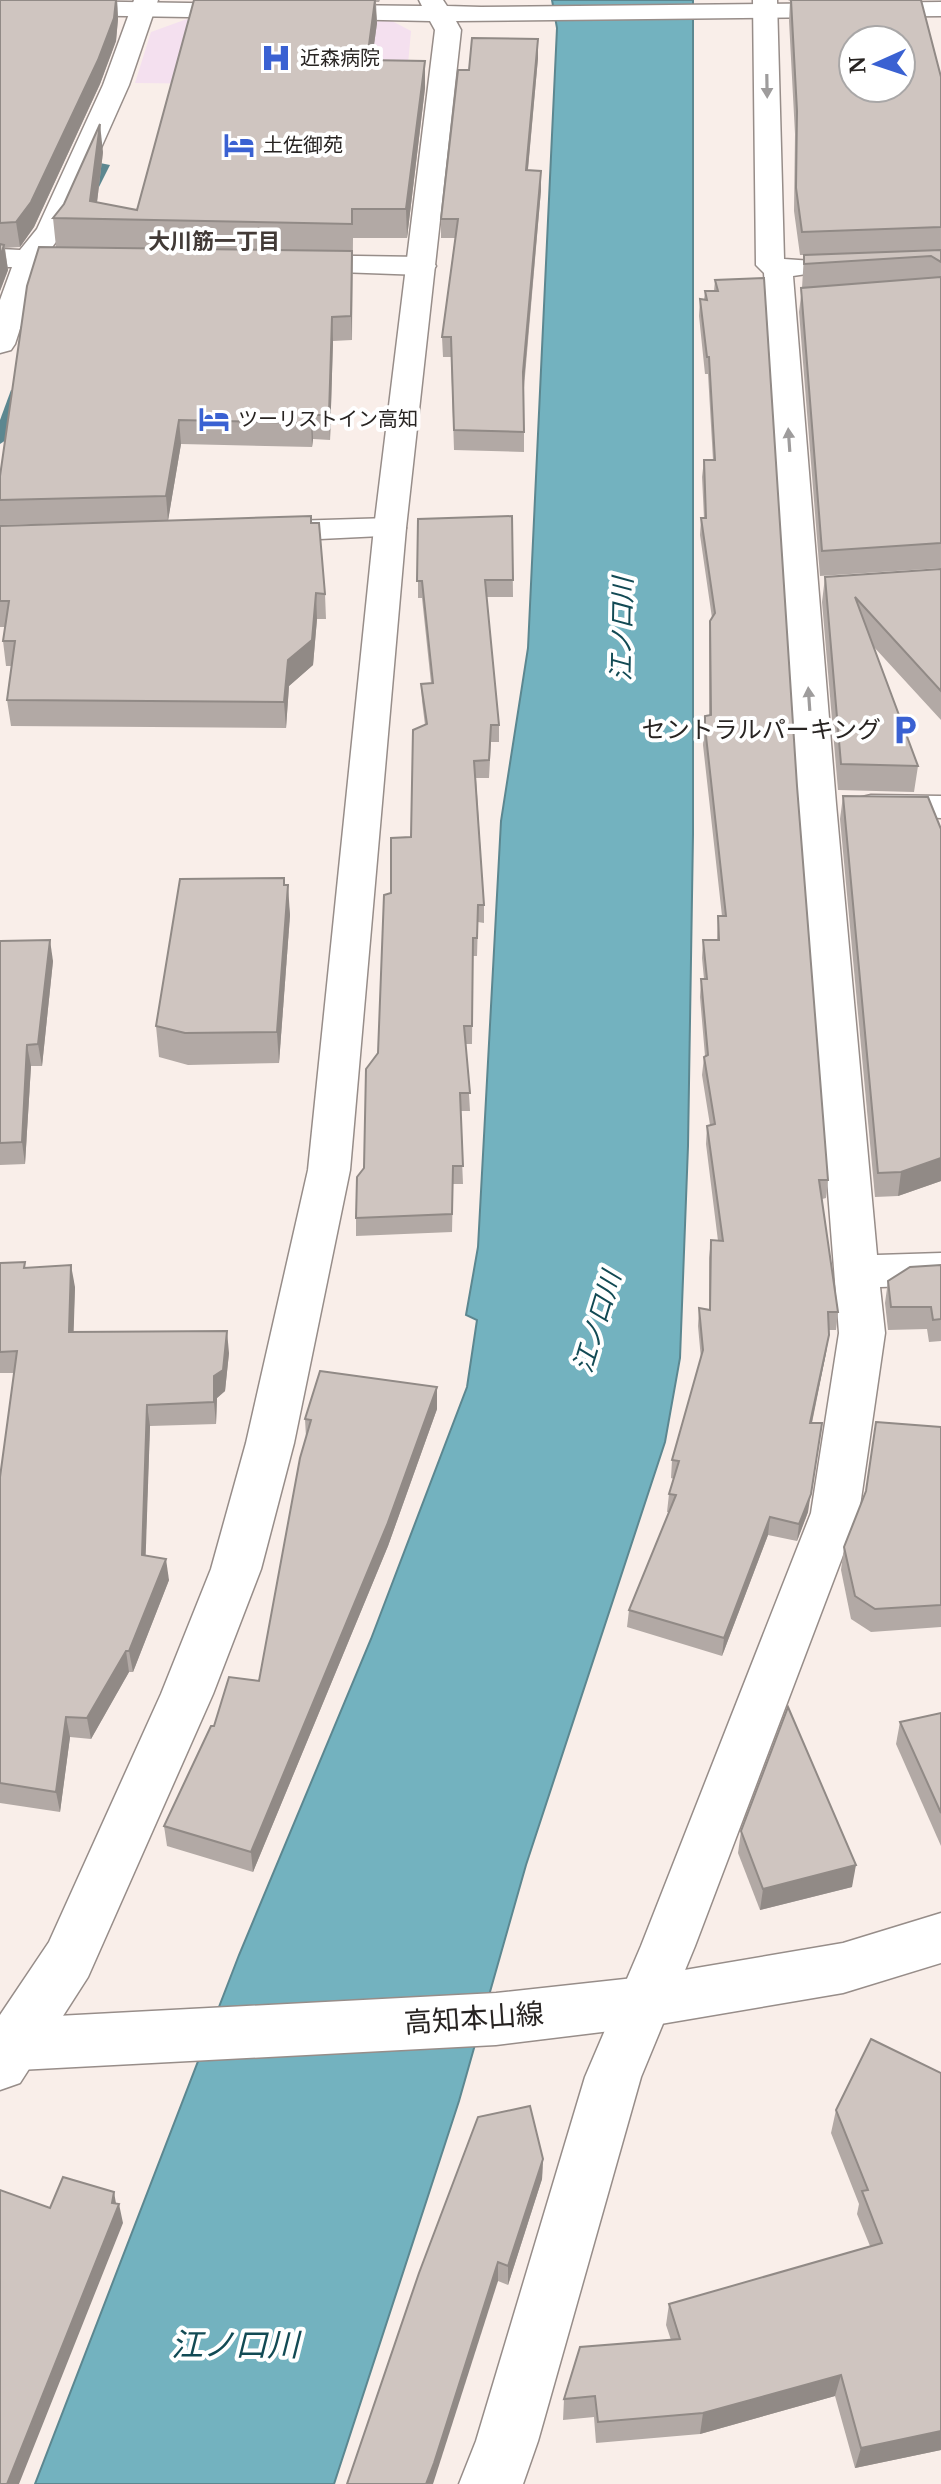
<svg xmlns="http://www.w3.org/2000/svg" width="941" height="2484" viewBox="0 0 941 2484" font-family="'Noto Serif','Noto Sans JP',serif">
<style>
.medical{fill:#f4e0ef}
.water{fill:#73b2bf;stroke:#5c8790;stroke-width:2}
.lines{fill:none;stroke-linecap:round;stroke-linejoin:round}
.stream{fill:#5c8790;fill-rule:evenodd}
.street-casing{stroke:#978d89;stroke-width:3}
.secondary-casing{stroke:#978d89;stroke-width:3}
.primary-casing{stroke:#978d89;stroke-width:3}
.street{fill:#fff;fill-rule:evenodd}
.secondary{fill:#fff;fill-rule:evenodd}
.primary{fill:#fff;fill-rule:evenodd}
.wall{fill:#b2a9a5}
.shaded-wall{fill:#918a86}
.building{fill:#cfc5c0;stroke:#918a86;stroke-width:2;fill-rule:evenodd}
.oneway{fill:#9e9c9c}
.labels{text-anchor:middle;stroke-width:8;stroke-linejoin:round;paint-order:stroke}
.far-poi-label{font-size:20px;fill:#282422;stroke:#fff;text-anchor:start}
.far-neighbourhood-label{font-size:22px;font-weight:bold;fill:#423a36;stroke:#fff}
.poi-label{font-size:24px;fill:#282422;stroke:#fff;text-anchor:end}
.water-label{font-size:26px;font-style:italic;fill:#124a54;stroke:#fff}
.near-street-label{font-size:28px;fill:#282422;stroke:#fff}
.near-water-label{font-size:32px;font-style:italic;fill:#124a54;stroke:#fff}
</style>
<rect width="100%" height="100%" fill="#f9eee9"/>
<polygon class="medical" points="187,19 390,20 411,31 406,86 135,83 151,32"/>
<polygon class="water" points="552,0 693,0 693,834 688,1146 680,1358 665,1442 526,1865 459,2101 334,2484 35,2484 239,1955 371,1639 467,1387 477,1320 466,1315 478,1247 501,821 528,648 557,28"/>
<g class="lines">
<g class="stream">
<polygon points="100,163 110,165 95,195 87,195 85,193"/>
<polygon points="11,390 21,393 6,440 0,444 0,420"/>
</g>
<g class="street-casing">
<g id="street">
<polygon points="134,0 158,0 129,85 64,231 50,250 106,254 110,260 106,266 40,267 15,344 11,350 0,353 0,300 12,267 0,267 0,249 20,250 37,229 103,85"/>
<polygon points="753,0 777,0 784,259 813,261 817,267 813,273 793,276 836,804 877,1255 941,1253 941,1285 880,1287 885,1333 859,1513 695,1946 641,2077 538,2441 523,2484 459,2484 476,2441 585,2077 641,1946 811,1513 839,1333 798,804 764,273 756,265"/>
<polygon points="293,255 422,257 432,260 436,266 432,272 422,275 283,270 279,264 283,258"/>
<polygon points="390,518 402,521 406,528 402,535 258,542 246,539 242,532 246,525 258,522"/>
<polygon points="871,795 941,796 941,818 858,814 852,806 858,798"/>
</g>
</g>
<g class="secondary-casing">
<g id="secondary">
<polygon points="0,0 251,4 263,11 251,18 0,14"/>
<polygon points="419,0 443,0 447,6 481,7 941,2 941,16 456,21 461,30 406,528 350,1170 294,1443 261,1569 213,1694 88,1977 20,2083 0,2090 0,2015 49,1942 161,1694 211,1569 246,1443 308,1170 374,528 435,30 430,21 336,19 324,12 336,5 422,6"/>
</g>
</g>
<g class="primary-casing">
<polygon id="primary" points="941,1913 941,1963 843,1993 643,2027 496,2045 0,2071 0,2019 496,1993 643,1977 843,1943"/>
</g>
<use href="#street" class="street"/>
<use href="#secondary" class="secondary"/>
<use href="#primary" class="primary"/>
</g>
<g class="wall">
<polygon points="0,0 117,0 118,19 116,41 100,84 34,227 20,247 5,248 8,270 0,291"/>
<polygon points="194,0 380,0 379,2 376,2 377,23 372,60 425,88 407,238 353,238 352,340 333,341 330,440 313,439 312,447 181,444 168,520 311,523 325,594 326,619 317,619 313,665 289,686 286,728 11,726 7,700 12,666 6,666 3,641 5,627 0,627 0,526 118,522 0,525 0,476 56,247 53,218 103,152 97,202 137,210"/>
<polygon points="788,0 921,0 941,77 941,568 820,576 799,312 802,288 804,255 800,255 794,211 795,134 789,21 790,1"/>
<polygon points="538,39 538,58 528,170 541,171 541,190 524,388 524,452 454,450 451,357 443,357 442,337 455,238 441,238 441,219 469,70"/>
<polygon points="764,278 797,786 828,1180 826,1198 822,1199 838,1312 836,1330 829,1330 826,1353 812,1423 808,1512 797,1541 768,1535 722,1656 627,1627 629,1610 669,1512 667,1512 669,1494 674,1479 671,1478 672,1460 701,1359 698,1326 699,1308 709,1310 709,1258 711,1240 718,1241 706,1144 707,1126 710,1125 702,1075 704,1057 705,1056 700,997 701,979 704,979 702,958 703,940 717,940 718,916 722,916 703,745 705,716 709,716 709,639 710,621 712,618 700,535 701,518 704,518 702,477 704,460 713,460 708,374 705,374 699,316 700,299 704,300 705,291 714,291 715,280"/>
<polygon points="512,516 513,597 486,597 499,725 499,742 491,742 489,778 476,778 484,905 484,923 478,922 477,956 473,956 472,1044 466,1044 470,1111 460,1111 463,1184 453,1184 452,1232 356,1236 356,1218 364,1168 378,1053 391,893 411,837 425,725 422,701 421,684 431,683 422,598 418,598 418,519"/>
<polygon points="941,569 941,720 873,646 918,766 914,792 838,790 822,602 825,577"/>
<polygon points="843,796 941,829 941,1181 898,1196 875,1197 840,819"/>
<polygon points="285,885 290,915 279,1063 188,1065 159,1057 156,1026"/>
<polygon points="0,941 53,961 42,1066 31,1066 25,1164 0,1165"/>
<polygon points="0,1263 26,1268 75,1287 73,1332 229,1353 225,1391 217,1398 216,1424 150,1426 145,1555 169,1580 133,1672 129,1672 91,1739 70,1737 60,1812 0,1803 0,1477 14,1373 0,1373"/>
<polygon points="941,1265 941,1341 929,1342 927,1329 888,1330 885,1303 888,1281"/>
<polygon points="437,1409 388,1546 253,1872 167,1846 164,1826 214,1726 259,1681 306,1437 305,1419"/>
<polygon points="941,1427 941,1627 871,1632 851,1619 841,1570 844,1547"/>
<polygon points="941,1713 941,1846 896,1744 900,1722"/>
<polygon points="741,1831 852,1887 760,1910 738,1853"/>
<polygon points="871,2039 941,2450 855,2468 835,2396 700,2434 596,2443 594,2417 563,2420 564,2399 671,2340 666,2325 669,2304 870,2246 857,2214 859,2204 831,2133 836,2110"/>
<polygon points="543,2159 542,2179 508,2285 498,2281 347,2484"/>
</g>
<g class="shaded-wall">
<polygon points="116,0 117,0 118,19 116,41 100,84 34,227 20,247 16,222"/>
<polygon points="375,0 377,23 368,87 367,60"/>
<polygon points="538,39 538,58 526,189 526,170"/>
<polygon points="425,61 425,88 407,238 406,209"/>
<polygon points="100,124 103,152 95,219 90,201"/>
<polygon points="541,171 541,190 523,392 523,372"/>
<polygon points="4,245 8,270 0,291 0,257"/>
<polygon points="352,251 352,340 351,316"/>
<polygon points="332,317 333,341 330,440 329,415"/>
<polygon points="312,415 313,439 312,447 311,423"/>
<polygon points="179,420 181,444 168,521 166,496"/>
<polygon points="316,593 317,619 313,665 289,686 286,728 284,702 288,660"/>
<polygon points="288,885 290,915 279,1063 277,1032"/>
<polygon points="50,940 53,961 42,1066 38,1044"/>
<polygon points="27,1045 31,1066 25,1164 22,1142"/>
<polygon points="941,1158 941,1181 898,1196 901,1172"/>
<polygon points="71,1265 75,1287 73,1354 69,1332"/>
<polygon points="227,1331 229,1353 225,1391 217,1398 216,1424 214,1402 214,1376"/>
<polygon points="829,1335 826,1353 808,1441 810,1423"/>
<polygon points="437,1387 437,1409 388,1546 253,1872 251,1852"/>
<polygon points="147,1405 150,1426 145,1576 142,1555"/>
<polygon points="819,1441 808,1512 797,1541 799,1524"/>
<polygon points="770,1517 768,1535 722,1656 724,1638"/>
<polygon points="166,1559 169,1580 133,1672 129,1651"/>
<polygon points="126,1651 129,1672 91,1739 87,1718"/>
<polygon points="66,1717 70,1737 60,1812 56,1792"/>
<polygon points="856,1865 852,1887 760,1910 763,1889"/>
<polygon points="543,2159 542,2179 508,2285 508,2266"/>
<polygon points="114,2192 117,2209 119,2204 123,2223 19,2484 7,2484 112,2203"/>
<polygon points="498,2262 498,2281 434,2481 433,2484 426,2484"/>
<polygon points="841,2375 835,2396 700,2434 703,2413"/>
<polygon points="941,2431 941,2450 855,2468 861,2448"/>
</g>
<g class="building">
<polygon points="0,0 116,0 114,18 98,60 31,202 16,222 0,223"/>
<polygon points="194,0 375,0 367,60 425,61 406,209 352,209 352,224 53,218 64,204 100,124 90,201 137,210"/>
<path d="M791,0h130l20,77v150l-139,5 -6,-44 1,-77zM853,40h48v48h-48z"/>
<polygon points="472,38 538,39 526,170 541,171 523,372 524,432 454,430 451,337 442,337 458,219 441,219 458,70 469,70"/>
<polygon points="0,244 4,245 0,257"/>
<polygon points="39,247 352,251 351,316 332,317 329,415 312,415 311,423 179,420 166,496 0,500 0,476 27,286"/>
<polygon points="941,250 941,262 931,256 804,264 804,255"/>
<polygon points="941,277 941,543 822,551 801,288"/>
<polygon points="764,278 797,786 828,1180 819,1180 838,1312 828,1312 829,1335 810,1423 822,1423 811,1494 799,1524 770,1517 724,1638 629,1610 676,1495 669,1494 679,1461 672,1460 703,1350 699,1308 710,1310 711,1240 723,1241 707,1126 715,1124 704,1057 708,1055 701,979 707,979 703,940 719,940 718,916 726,916 705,727 705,716 711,715 710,621 715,613 701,518 706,518 704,460 715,460 709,357 707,357 700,299 707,300 705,291 718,291 715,280"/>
<polygon points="311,516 311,523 319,523 325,594 316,593 312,640 288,660 284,702 7,700 15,641 3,641 9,601 0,601 0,526"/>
<polygon points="512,516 513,580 485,580 499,725 491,725 489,760 474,761 484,905 478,905 477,938 473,938 472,1026 464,1026 470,1093 460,1093 463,1166 453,1166 452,1214 356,1218 357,1177 364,1168 366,1069 378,1053 384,895 391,893 391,838 411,837 413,730 427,724 421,684 433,683 422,581 417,581 418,519"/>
<polygon points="941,569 941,691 855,597 918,766 841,764 825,577"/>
<polygon points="843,796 928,797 941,829 941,1158 901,1172 878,1173"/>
<polygon points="284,878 284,885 288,885 277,1032 185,1033 156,1026 180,879"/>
<polygon points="50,940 38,1044 27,1045 22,1142 0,1143 0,941"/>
<polygon points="25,1262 24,1268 71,1265 69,1332 227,1331 223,1370 214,1376 214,1402 147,1405 142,1555 166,1559 129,1651 126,1651 87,1718 66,1717 56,1792 0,1783 0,1477 17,1351 0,1352 0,1263"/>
<polygon points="941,1265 941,1319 933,1320 931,1307 891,1307 888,1281 910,1267"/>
<polygon points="320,1371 437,1387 387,1525 251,1852 164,1826 211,1726 214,1726 229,1677 259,1681 300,1458 311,1420 305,1419"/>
<polygon points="876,1422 941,1427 941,1605 875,1609 855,1596 844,1547 866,1491"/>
<polygon points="788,1707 856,1865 763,1889 741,1831"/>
<polygon points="941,1713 941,1813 900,1722"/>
<polygon points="871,2039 941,2073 941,2431 861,2448 841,2375 703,2413 598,2422 595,2396 564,2399 580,2347 680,2339 669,2304 882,2243 862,2191 868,2190 836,2110"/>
<polygon points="530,2106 543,2159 508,2266 498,2262 434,2463 426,2484 347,2484 419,2273 478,2117"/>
<polygon points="63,2177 114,2192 112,2203 119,2204 7,2484 0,2484 0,2190 50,2208"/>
</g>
<defs><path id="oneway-solid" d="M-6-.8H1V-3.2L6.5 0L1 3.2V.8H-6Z" transform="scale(2)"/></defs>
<g class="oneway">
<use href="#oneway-solid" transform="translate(767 86) rotate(89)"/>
<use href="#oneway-solid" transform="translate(789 440) rotate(-94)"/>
<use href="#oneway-solid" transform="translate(809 699) rotate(-94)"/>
</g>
<defs>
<g id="hospital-bare" transform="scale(2.4)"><path d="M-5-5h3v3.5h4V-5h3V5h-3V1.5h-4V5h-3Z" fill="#3a61d2" stroke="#fff" stroke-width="2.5" paint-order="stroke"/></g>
<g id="hotel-bare" transform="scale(2.4)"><path d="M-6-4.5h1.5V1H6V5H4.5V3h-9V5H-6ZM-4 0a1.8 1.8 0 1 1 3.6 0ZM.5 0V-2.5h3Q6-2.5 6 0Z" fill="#3a61d2" stroke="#fff" stroke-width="2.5" paint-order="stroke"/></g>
<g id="parking-bare" transform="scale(2.4)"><path d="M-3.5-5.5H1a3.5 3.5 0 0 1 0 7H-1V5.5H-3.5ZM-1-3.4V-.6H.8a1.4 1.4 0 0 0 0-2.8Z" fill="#3a61d2" stroke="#fff" stroke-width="2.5" paint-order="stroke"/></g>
</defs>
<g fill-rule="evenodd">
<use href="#hospital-bare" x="276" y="58"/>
<use href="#hotel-bare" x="239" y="145"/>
<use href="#hotel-bare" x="214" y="419"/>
<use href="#parking-bare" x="905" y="730"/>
</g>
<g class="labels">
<g class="far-poi-label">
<text x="300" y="65">近森病院</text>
<text x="263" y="152">土佐御苑</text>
<text x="238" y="426">ツーリストイン高知</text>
</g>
<g class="far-neighbourhood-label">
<text x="214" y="249">大川筋一丁目</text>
</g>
<g class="poi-label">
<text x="881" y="738">セントラルパーキング</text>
</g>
<g class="water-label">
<text transform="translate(622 629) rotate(-89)" y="9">江ノ口川</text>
<text transform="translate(597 1322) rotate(-73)" y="9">江ノ口川</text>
</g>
<g class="near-street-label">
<text transform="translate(474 2018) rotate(-4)" y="10">高知本山線</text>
</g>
<g class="near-water-label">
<text x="235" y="2356">江ノ口川</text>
</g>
</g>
<g transform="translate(877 64) rotate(267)"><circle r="38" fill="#ffffff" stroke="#a9a7a7" stroke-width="2"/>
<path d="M0-6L14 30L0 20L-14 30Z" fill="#3a61d2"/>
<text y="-12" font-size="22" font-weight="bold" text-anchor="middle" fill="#282422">N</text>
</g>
</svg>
